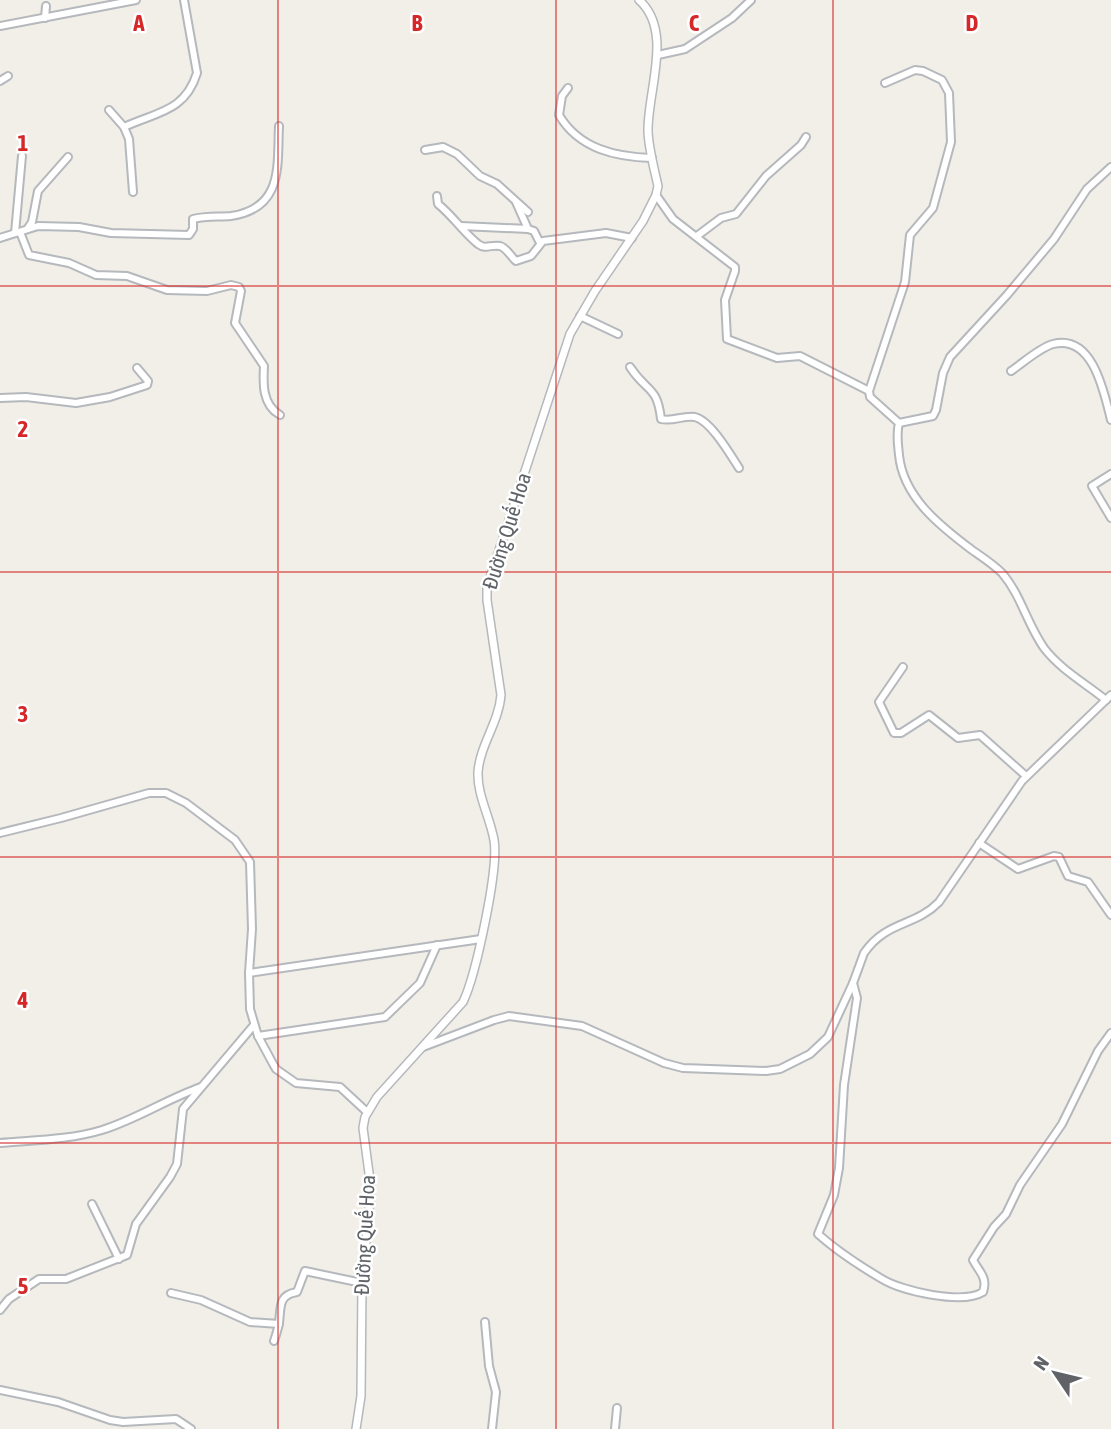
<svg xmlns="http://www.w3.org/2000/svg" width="1111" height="1429" viewBox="0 0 1111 1429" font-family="'Asap Condensed',sans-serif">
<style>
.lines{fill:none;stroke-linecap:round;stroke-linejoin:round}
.minor-casing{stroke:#b5b8bc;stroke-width:10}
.tertiary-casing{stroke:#b5b8bc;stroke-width:10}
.minor{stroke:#fff;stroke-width:6}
.tertiary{stroke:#fff;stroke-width:7}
.grid{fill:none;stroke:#d62828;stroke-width:2;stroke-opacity:0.55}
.labels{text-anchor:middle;stroke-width:5;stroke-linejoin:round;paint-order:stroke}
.street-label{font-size:21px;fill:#5f6368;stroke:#fff}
.grid-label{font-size:23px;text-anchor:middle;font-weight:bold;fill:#d62828;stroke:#fff;stroke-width:5;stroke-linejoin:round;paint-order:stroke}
</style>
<rect width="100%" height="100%" fill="#f1efe8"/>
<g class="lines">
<g class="minor-casing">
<g id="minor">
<polyline points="45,18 46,6"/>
<polyline points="0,26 136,0"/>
<polyline points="658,55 685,49 732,18 751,0"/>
<polyline points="0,81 8,76"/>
<path d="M885,83l30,-13 8,1 19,9 7,13 2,49 -18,66 -23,27 -5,47 -36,109 1,6 29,26c-3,11 -1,21 0,32 4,42 41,71 73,95 10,7 21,14 30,23 19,22 25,51 42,75 17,22 41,35 62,52"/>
<path d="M568,88l-6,8 -3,19c20,34 57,42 93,43"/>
<polyline points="109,110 124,127 129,139 133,192"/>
<path d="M124,127c32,-15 61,-15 73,-54l-13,-73"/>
<polyline points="425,150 443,147 457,154 480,176 497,184 528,212"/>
<polyline points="656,195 673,219 735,267 735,271 725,300 727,339 777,358 800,356 869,391"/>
<path d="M437,196l1,8c15,12 25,28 40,40 8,6 13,0 22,2 7,2 11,11 16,15l15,-5 12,-15 63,-8 26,5"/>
<polyline points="516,202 528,229"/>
<polyline points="461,226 528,229 534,231 540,243"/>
<polyline points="28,228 32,222 38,191 68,157"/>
<path d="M20,232l9,23 40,8 27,12 31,1 40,14 40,1 24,-6 8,2 2,4 -6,32 29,43c-1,17 -2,39 16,49"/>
<polyline points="15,233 22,156"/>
<polyline points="697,236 721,218 736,214 766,176 801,145 806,137"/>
<path d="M0,238l38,-12 41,1 32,6 78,2 4,-6v-10c12,-3 25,-2 38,-3 53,-8 46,-51 48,-90"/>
<polyline points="580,316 618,334"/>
<path d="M630,367c17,26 27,18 31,52 12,3 22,-4 34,-2 16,4 35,37 44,51"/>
<path d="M1011,371c12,-8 28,-23 42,-27 40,-10 51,48 58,76"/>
<polyline points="0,398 26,397 76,403 110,397 147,385 148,381 137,368"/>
<polyline points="899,423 933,416 936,410 943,373 950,357 1007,295 1054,239 1087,189 1111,167"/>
<polyline points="1111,474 1092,486 1111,518"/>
<polyline points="903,667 879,702 894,733 901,733 929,715 958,738 980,735 1026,776"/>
<polyline points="0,833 61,818 149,793 166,793 186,803 235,840 250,862 252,929 249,973 250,1009 258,1036 272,1062 276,1069 296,1083 340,1087 367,1112"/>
<polyline points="979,843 1018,869 1054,856 1059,857 1068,876 1088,882 1111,915"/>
<polyline points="249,973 481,939"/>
<path d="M853,983l4,15 -13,87 -5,83 -5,27 -16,39c19,17 42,32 64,45 20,12 80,26 101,13 5,-15 -4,-20 -10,-32l21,-33 12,-13 14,-29 42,-61 36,-73 13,-18"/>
<polyline points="258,1036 385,1017 420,983 437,945"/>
<path d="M423,1047l71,-27 15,-4 73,10 82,37 19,5 83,3 14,-2 30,-15 18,-17 25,-54 11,-30c23,-33 51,-26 75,-51l83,-121 89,-86"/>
<path d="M0,1143c34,-3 69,-3 102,-13 35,-11 65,-31 99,-43"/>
<polyline points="92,1204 119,1259"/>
<polyline points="171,1293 201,1300 250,1322 279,1324"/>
<polyline points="0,1310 9,1299 39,1279 66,1279 127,1255 136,1224 170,1177 177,1164 183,1109 254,1025"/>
<polyline points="485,1322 489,1366 496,1392 492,1429"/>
<path d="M274,1341c2,-6 4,-12 5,-18 2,-16 -1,-28 18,-31l8,-21 57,12"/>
<polyline points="0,1390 58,1402 110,1420 123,1422 176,1419 191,1429"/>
<polyline points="615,1429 617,1408"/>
</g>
</g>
<g class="tertiary-casing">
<path id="tertiary" d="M356,1429l5,-33 1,-113 9,-95 -8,-60 2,-11 12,-20 86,-95c13,-27 36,-134 31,-162 -4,-23 -17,-45 -16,-68 2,-27 21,-50 23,-77l-14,-95v-13l83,-253 25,-43 48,-70 13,-26 2,-9c-4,-18 -9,-36 -10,-54 -1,-40 26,-101 -9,-132"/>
</g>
<use href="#minor" class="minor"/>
<use href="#tertiary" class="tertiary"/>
</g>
<path class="grid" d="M278,0v1429M556,0v1429M833,0v1429M0,286h1111M0,572h1111M0,857h1111M0,1143h1111"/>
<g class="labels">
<g class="street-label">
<text transform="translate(507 531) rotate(-73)" y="7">Đường Quế Hoa</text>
<text transform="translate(365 1235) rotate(-87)" y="7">Đường Quế Hoa</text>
</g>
</g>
<g class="grid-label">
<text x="139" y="31">A</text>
<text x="417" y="31">B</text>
<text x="694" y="31">C</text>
<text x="972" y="31">D</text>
<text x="23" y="151">1</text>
<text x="23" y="437">2</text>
<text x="23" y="722">3</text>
<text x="23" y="1008">4</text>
<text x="23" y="1294">5</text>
</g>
<g transform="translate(1055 1373) rotate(305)" stroke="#ffffff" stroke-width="5" paint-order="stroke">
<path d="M0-5L12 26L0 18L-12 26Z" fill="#5f6368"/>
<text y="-10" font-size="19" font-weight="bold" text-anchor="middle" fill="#5f6368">N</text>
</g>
</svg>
